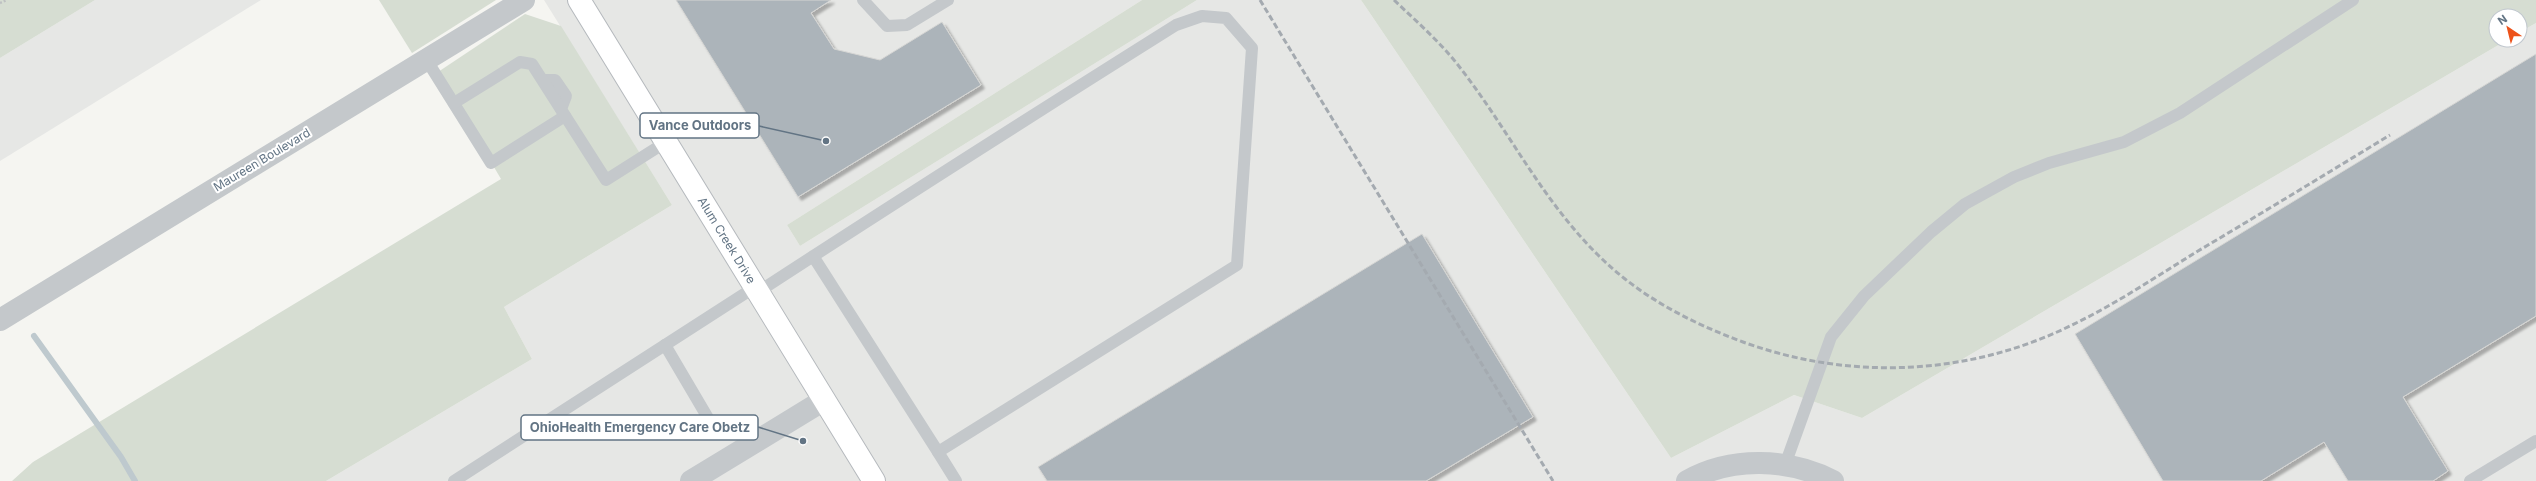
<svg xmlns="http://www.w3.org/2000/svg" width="2536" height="481" viewBox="0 0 2536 481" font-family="Inter,sans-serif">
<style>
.built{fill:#e6e7e5}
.green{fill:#d6ddd2}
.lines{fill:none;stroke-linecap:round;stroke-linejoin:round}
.stream{stroke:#bec9ce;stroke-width:6}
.building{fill:#acb4ba;stroke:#d6d6d4;filter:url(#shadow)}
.primary-casing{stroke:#b5b9bd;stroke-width:24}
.path{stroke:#bec0c2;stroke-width:2.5;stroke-dasharray:2 2;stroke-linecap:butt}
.lane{stroke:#c4c8cb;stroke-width:12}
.street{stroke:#c4c8cb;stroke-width:22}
.primary{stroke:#fff;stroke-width:22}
.rail{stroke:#a4aab0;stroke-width:3;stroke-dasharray:6 3;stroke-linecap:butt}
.labels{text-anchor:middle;stroke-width:4;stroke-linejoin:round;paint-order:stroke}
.street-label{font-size:12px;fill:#627484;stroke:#fff}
.leader{fill:none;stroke:#627484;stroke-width:1.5}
.callout-dot{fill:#627484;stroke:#fff;stroke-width:1.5}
.callout{fill:#fff;stroke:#627484;stroke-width:1.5}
.callout-label{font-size:13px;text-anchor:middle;font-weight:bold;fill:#627484}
</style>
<defs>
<filter id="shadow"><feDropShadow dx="3.5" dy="3.5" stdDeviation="1" flood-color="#0004"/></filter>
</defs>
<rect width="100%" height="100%" fill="#f5f5f1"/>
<g class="built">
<polygon points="95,0 261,0 0,161 0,58"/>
<polygon points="544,0 1142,0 787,225 800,246 1197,0 1361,0 1671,458 1794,395 1862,418 2507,40 2520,40 2520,32 2536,23 2536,481 326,481 532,359 504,307 672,205"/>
</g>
<g class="green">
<polygon points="0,0 95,0 0,58"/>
<polygon points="379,0 496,0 412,53"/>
<polygon points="1142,0 1197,0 800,246 787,225"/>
<polygon points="1361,0 2536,0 2536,23 2520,32 2520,16 2496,16 2496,40 2507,40 1862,418 1794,395 1671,458"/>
<polygon points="525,14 561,26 672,205 504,307 532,359 326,481 12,481 33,462 501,179 438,72"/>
</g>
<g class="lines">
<polyline class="stream" points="34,336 121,457 135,481"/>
</g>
<g class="building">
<polygon points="676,0 831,0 811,13 834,49 880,60 942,22 981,85 798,197"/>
<polygon points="2536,54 2536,316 2403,397 2448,471 2433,481 2348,481 2324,442 2261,481 2163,481 2075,334"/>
<polygon points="1422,234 1533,417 1426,481 1047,481 1038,467"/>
</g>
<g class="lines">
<g class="primary-casing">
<g id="primary">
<path id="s1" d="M579,0l295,481"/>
</g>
</g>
<polyline class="path" points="0,3 7,0"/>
<g class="lane">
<polyline points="863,0 887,26 907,25 948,0"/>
<polyline points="426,59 491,163 565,116"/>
<polyline points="543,80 555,80 566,96 561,109"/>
<polyline points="454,103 520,62 532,64 606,180 666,142"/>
<path d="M758,292c138,-90 278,-179 418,-267l26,-9 24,2 26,30 -15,217 -299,187 -125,-196"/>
<polyline points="665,345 708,418"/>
<polyline points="938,452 956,481"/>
<polyline points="1785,465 1831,337 1864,296 1931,232 1965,204 2014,177 2049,163 2124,142 2180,113 2353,0"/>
<polyline points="454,481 755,287"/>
<polyline points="2470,481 2536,441"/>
</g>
<g class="street">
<polyline points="0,320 524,0"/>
<polyline points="691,481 824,400"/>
<path d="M1687,481c45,-25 101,-23 146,0"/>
</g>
<use href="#primary" class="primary"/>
<g class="rail">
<polyline points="1260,0 1553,481"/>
<path d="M1394,0c22,21 45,41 64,65 49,62 83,134 140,190 41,41 91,67 145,87 107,39 226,34 329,-17 44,-21 85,-49 126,-74 64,-38 128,-77 192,-116"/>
</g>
</g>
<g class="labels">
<g class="street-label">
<text transform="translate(262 160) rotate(-31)" y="4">Maureen Boulevard</text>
<text dy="4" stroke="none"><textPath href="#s1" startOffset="282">Alum Creek Drive</textPath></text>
</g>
</g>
<path class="leader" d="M826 141L759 126M803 441L758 427"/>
<g class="callout-dot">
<circle cx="826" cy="141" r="4"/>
<circle cx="803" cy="441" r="4"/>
</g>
<g class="callout">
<rect x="640" y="113" width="119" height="25" rx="4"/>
<rect x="521" y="415" width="237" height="25" rx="4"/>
</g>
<g class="callout-label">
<text x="700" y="130">Vance Outdoors</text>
<text x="640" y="432">OhioHealth Emergency Care Obetz</text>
</g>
<g transform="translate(2508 28) rotate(325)"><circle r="19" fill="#ffffff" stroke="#c0c7ce"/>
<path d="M0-3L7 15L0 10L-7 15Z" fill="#ed521a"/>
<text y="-6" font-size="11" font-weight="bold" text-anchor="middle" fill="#627484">N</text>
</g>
</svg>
